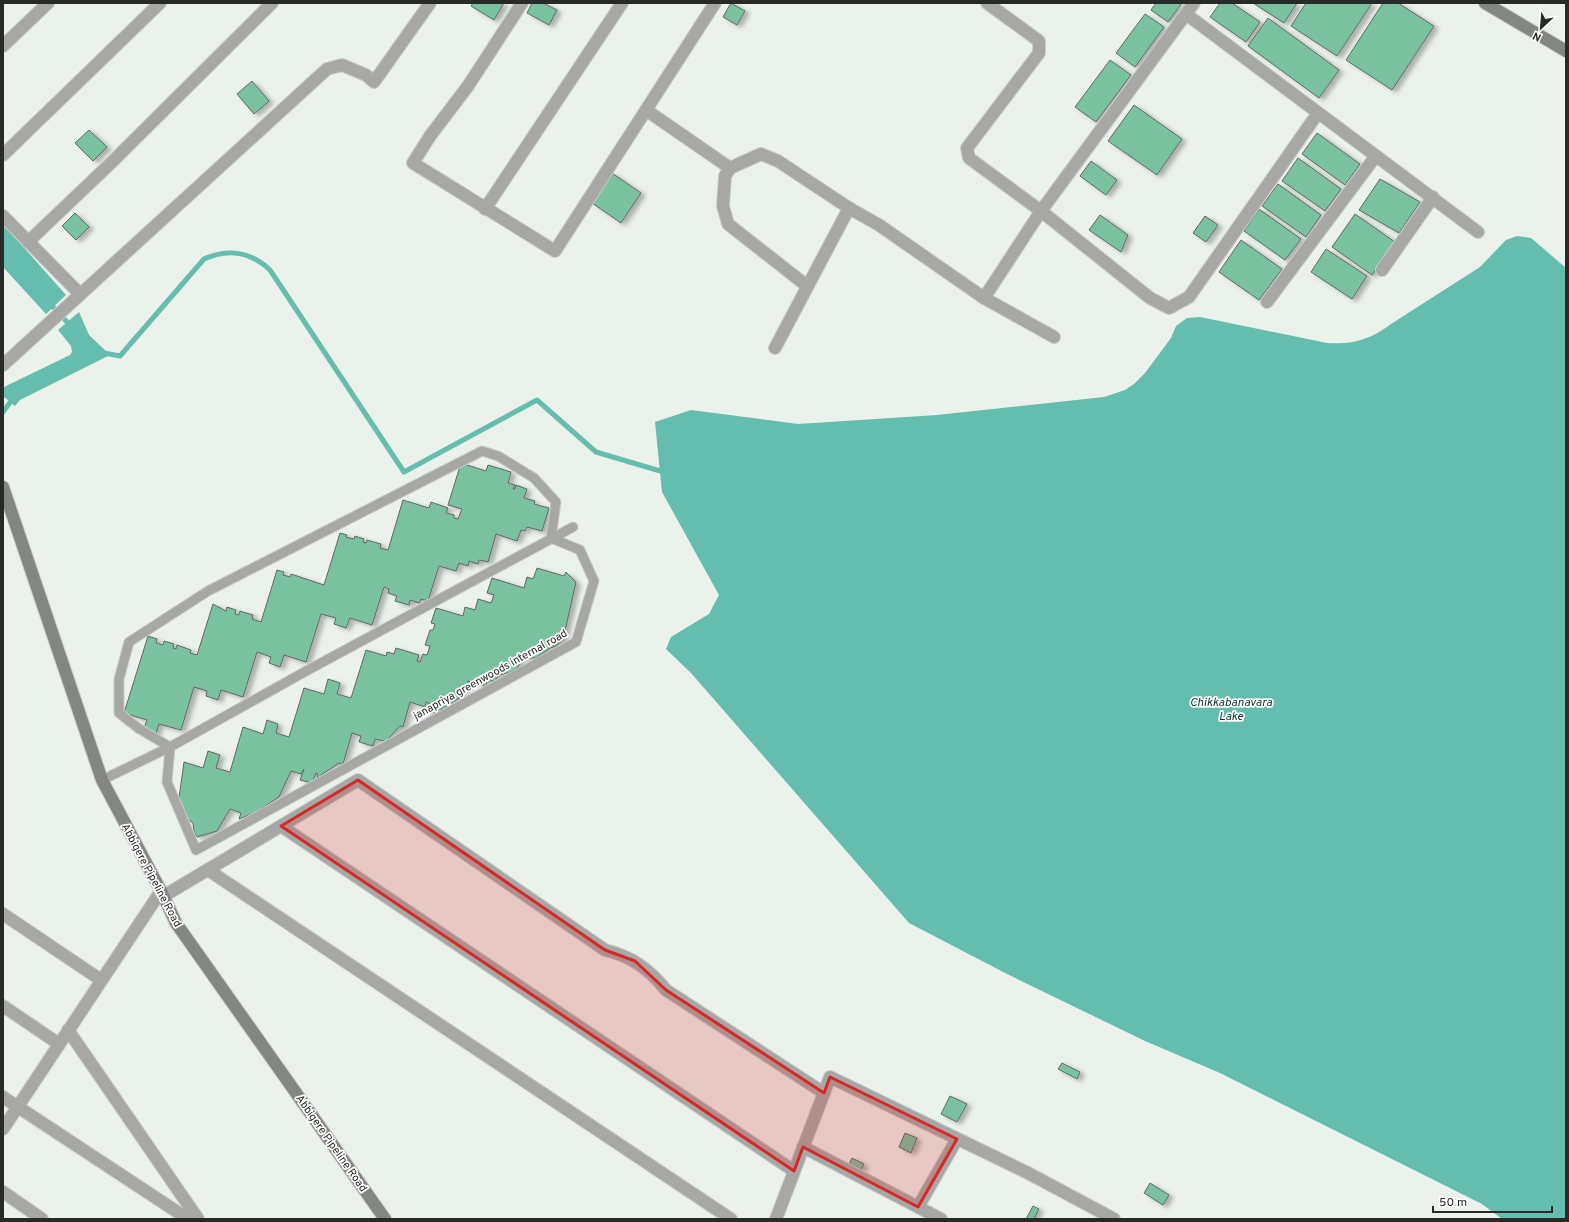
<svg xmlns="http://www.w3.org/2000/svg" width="1569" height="1222" viewBox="0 0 1569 1222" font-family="Overpass,sans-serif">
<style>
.water{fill:#65bdae}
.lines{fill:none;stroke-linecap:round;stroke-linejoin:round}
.stream{stroke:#65bdae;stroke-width:5}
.building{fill:#79c19f;stroke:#626864;filter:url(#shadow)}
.lane-casing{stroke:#c8cdc8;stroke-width:11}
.street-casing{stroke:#c8cdc8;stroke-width:14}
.secondary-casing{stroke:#c8cdc8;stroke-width:14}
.lane{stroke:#a7a8a5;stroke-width:9}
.street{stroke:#a7a8a5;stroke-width:12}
.secondary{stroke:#848681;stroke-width:12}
.marked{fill:#d62828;fill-opacity:0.2;stroke:#d62828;stroke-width:3;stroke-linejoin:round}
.labels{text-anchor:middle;stroke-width:3.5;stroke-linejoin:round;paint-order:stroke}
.street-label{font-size:11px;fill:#282a28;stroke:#fff}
.water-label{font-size:12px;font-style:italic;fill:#0b362f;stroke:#fff}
</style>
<defs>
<filter id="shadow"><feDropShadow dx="4.5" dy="2.5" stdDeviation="2" flood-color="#0004"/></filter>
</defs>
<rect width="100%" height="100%" fill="#ebf1eb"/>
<g class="water">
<polygon points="3,224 66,295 46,314 3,267"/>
<path d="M1517,236l14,2 35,30v951h-64l-20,-15 -262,-131 -75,-32 -136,-66 -100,-52 -218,-250 -25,-24 5,-12 38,-23 10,-19 -57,-103 -7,-70 36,-12 107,14 139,-9 167,-18 21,-7 9,-6 11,-11 26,-35 5,-12 11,-8 13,-1 127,26c25,2 45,-4 64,-19l89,-57 26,-27z"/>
<polygon points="79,312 89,335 110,355 20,400 15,406 3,396 3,388 8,385 70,355 72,352 71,346 58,330"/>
</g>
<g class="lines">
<g class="stream">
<polyline points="49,303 71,326"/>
<path d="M104,353l16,3 84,-97c24,-11 47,-7 66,11l134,202 133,-72 59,52 71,21"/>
<polyline points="3,412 14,397"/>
</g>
</g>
<g class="building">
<polygon points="473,3 504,3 494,20 471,6"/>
<polygon points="532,3 543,3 557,10 549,25 527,13"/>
<polygon points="731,3 745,11 737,25 723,17"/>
<polygon points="1156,3 1182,3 1168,22 1151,10"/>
<polygon points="1220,3 1232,3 1260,22 1246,42 1210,17"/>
<polygon points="1253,3 1297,3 1284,23"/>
<polygon points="1306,3 1372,3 1337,56 1291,26"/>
<polygon points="1383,3 1398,3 1434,26 1392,90 1346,60"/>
<polygon points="1145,14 1164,27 1135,67 1116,53"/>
<polygon points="1268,18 1339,70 1319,98 1248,46"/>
<polygon points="1110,60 1131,75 1096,122 1075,107"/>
<polygon points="252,81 269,101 254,114 237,94"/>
<polygon points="1134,105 1182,139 1157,175 1108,141"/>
<polygon points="89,130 107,147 93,161 75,143"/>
<polygon points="1317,133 1360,164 1345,185 1302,154"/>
<polygon points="1298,158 1341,189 1325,211 1282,181"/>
<polygon points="1091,161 1117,180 1106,195 1080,176"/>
<polygon points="612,173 641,193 621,223 592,203"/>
<polygon points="1380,179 1420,202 1399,233 1359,210"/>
<polygon points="1278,184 1321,215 1306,237 1262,206"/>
<polygon points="1259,209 1301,239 1285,260 1244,231"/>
<polygon points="75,213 89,227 76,240 62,226"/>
<polygon points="1355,214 1395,242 1372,275 1332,247"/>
<polygon points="1100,215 1128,235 1121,252 1089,230"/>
<polygon points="1205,216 1218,225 1206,242 1193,233"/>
<polygon points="1241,240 1282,269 1259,300 1219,272"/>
<polygon points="1326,249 1367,276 1352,299 1311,272"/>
<polygon points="461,463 486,471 488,465 511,472 508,483 515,485 513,489 515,489 516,485 527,489 524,498 535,501 534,504 549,508 542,531 527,527 525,531 521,530 517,541 496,534 488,562 479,560 478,564 469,561 468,566 459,563 456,571 439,566 428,601 421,599 419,603 410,600 409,605 395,601 397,596 388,593 389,589 384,587 372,625 350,618 346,628 334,624 336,618 321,614 306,662 284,655 280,667 269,663 271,657 257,652 243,697 221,690 218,700 206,696 207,691 194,687 181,730 159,724 156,734 143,730 147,720 124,713 148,636 157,639 156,643 163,645 164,641 174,644 173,648 176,649 177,645 191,650 190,653 197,655 213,604 226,611 227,607 236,610 235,614 239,615 240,611 253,615 252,619 261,622 277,570 284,572 283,575 290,577 291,574 324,585 340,533 347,535 346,537 354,539 355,536 364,539 363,542 366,543 367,540 381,544 380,548 388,550 403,500 429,508 431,502 448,508 446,513 454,515 454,518 458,519 462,509 448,505"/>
<polygon points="537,568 564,576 566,572 576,582 563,640 556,646 550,648 536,658 518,658 518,661 521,662 515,671 499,675 495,681 487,681 486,686 468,681 466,690 462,688 460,694 464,695 437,712 426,712 429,703 426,702 425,707 410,702 403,727 400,726 388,739 388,742 375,739 373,746 359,742 361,736 352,733 343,764 339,763 317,778 318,774 316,773 312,783 300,780 304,769 301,774 291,771 279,797 254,813 239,819 241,813 230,809 217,831 197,837 194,832 193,823 185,817 179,798 184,762 203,768 208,751 220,755 216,768 230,772 243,727 263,734 267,720 278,724 276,733 289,737 304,688 324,694 328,679 340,683 337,694 351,698 366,650 386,656 387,652 394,654 396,648 419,655 417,661 420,662 423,654 427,655 430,646 425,645 430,630 433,630 435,624 431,623 436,608 463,616 465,607 475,610 478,599 491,603 494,595 487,593 492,578 524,588 527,577 533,579"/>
<polygon points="1062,1063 1080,1072 1077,1079 1058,1069"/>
<polygon points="950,1096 967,1104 957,1122 941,1114"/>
<polygon points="905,1133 917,1138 911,1153 899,1147"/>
<polygon points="852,1158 864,1164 861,1170 849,1164"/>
<polygon points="1150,1183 1169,1195 1163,1205 1144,1193"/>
<polygon points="1033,1206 1039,1209 1034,1219 1026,1219"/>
</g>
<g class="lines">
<g class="lane-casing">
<g id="lane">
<polygon points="482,451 498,456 534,478 556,502 551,538 580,550 594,581 576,642 196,850 167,782 170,747 138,728 119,713 119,679 129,642 208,591"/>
<polyline points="102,780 170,747 308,670 573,527"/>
</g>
</g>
<g class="street-casing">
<g id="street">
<polyline points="522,3 468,86 430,136 413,163 555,251 715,3"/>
<polyline points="987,3 1039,41 1039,53 967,148 969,158 1041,211 1194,3"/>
<polyline points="1186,14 1478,232"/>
<polyline points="3,46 48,3"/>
<polyline points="646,110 730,168"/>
<polyline points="3,155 160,3"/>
<polyline points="485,209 622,3"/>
<polyline points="3,216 80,294"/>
<polyline points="28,242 113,161 272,3"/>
<polyline points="1382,270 1433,197"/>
<polyline points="807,286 728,224 723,206 725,176 730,168 761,154 778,161 849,208 879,225 984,298 1054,337"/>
<polyline points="984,298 1041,211 1150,298 1169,308 1189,297 1318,113"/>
<polyline points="1267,302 1375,157"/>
<polyline points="775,348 849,208"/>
<polyline points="3,365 327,69 342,65 366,75 374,82 430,3"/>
<polyline points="281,826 794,1171"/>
<polyline points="208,870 731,1219"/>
<path d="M162,897l196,-117 247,170c26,6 44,19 61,40l158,103"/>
<polyline points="3,914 98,978"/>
<polyline points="3,1006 59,1044"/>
<polyline points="68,1030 198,1219"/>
<polyline points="3,1097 188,1219"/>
<polyline points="3,1129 161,891"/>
<polyline points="803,1147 941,1219"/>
<polyline points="3,1192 42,1219"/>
<polyline points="918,1207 957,1139"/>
<polyline points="776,1219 830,1077 1028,1173 1114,1219"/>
</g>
</g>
<g class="secondary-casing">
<g id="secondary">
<polyline points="1485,3 1566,51"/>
<polyline points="3,487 102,780 161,891 176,923 385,1219"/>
</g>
</g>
<use href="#lane" class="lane"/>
<use href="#street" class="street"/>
<use href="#secondary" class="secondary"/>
</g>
<path class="marked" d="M358,780l247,170 30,11 31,29 158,103 6,-16 127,62 -39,68 -115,-60 -9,24 -513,-345z"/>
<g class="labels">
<g class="street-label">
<text transform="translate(490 674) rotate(-29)" y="4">janapriya greenwoods internal road</text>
<text transform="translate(152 875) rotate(62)" y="4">Abbigere Pipeline Road</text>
<text transform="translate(332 1143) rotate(55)" y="4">Abbigere Pipeline Road</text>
</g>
<g class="water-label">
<text x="1231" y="706">Chikkabanavara<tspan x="1231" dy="14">Lake</tspan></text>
</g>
</g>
<rect width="1569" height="1222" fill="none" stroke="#282a28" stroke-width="8"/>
<g transform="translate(1541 28) rotate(206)" stroke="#ffffff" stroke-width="3" paint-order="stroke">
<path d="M0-3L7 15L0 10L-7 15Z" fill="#282a28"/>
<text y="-6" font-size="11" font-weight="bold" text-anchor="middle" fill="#282a28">N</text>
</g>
<path d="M1433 1206v6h119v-6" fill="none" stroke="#282a28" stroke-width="2"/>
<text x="1439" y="1206" font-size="12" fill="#282a28" stroke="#ffffff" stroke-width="3" paint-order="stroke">50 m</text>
</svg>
